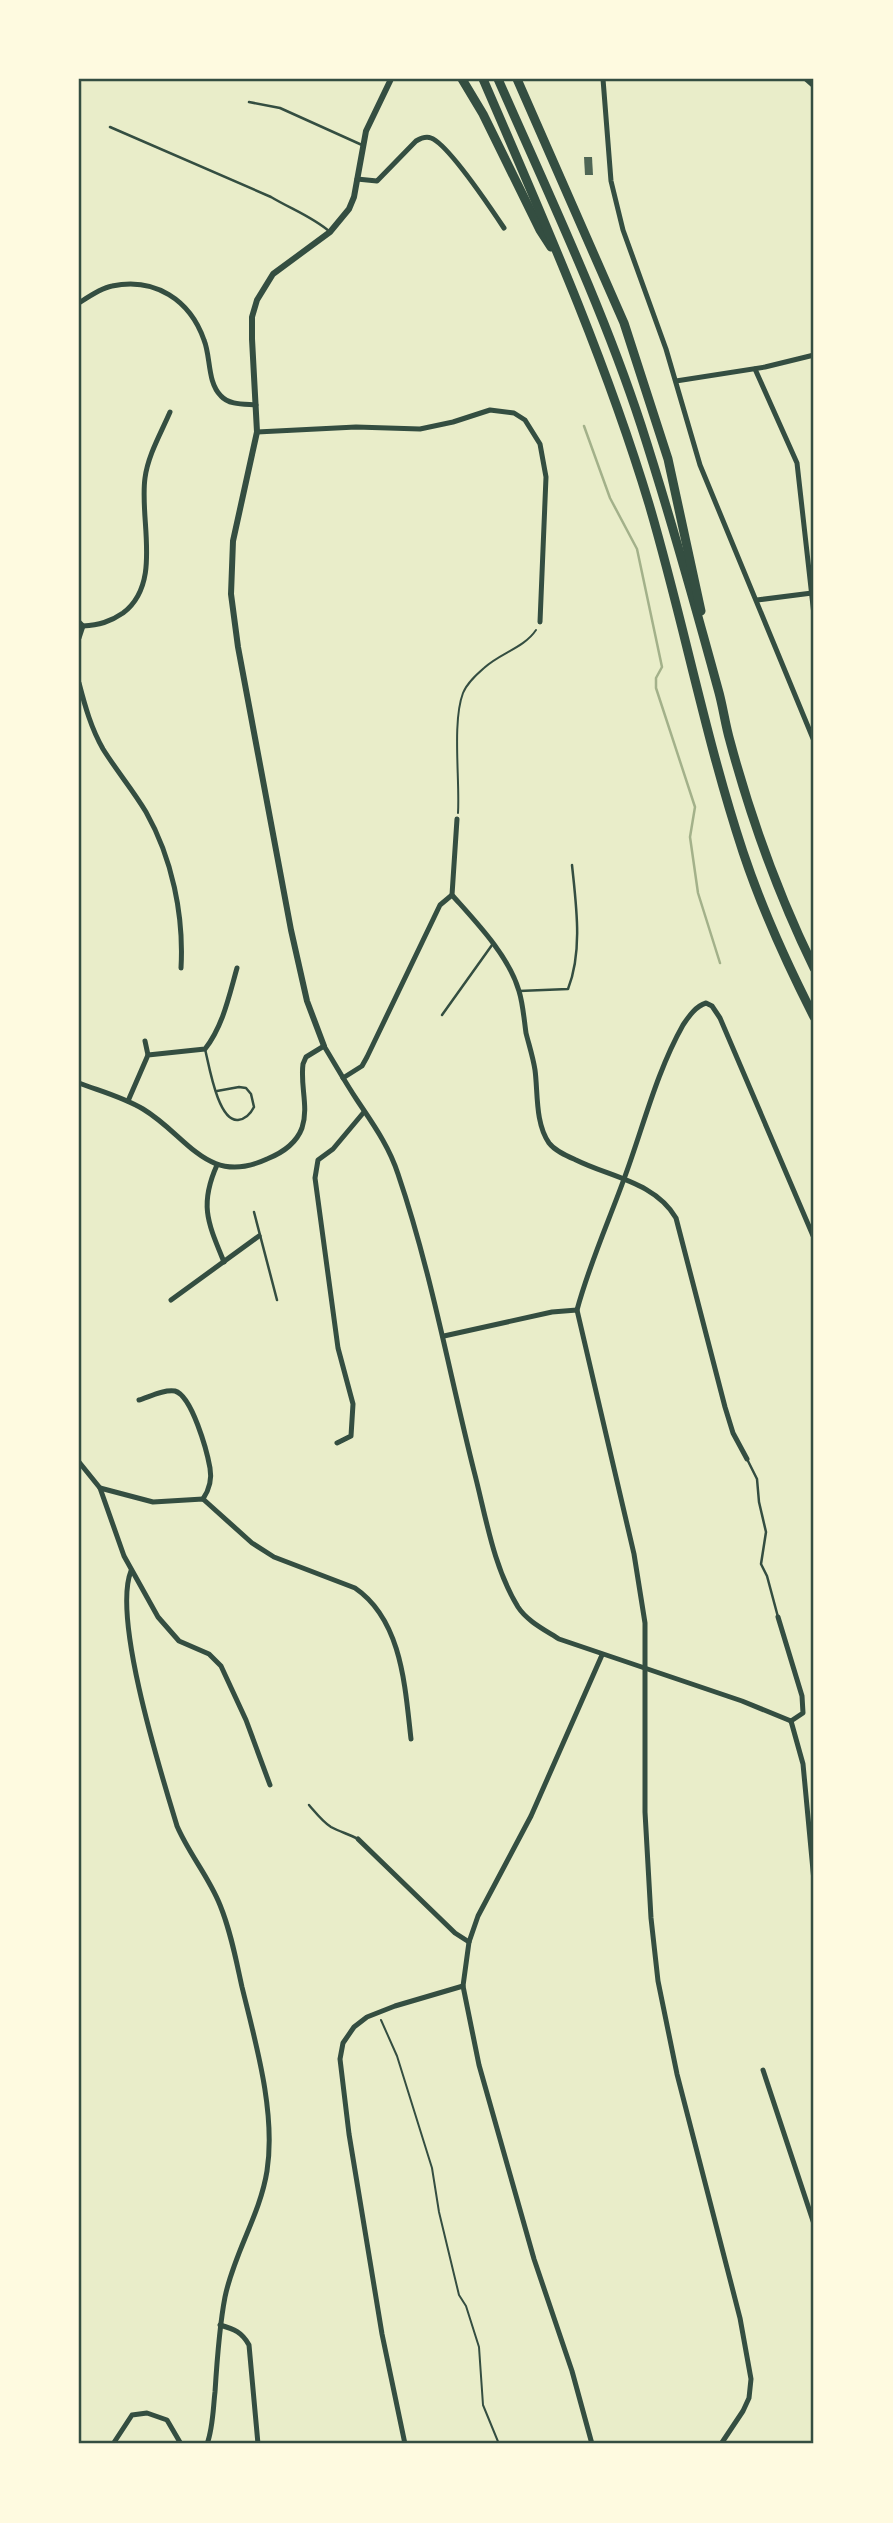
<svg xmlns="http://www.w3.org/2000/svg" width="893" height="2523" viewBox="0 0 893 2523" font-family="Ubuntu,sans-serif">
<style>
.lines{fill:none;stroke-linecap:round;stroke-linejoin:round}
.stream{stroke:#a3b18a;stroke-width:2.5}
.building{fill:#4f6655}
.path{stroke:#344e41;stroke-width:2}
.service{stroke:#344e41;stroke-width:2.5}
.minor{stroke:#344e41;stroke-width:5}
.tertiary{stroke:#344e41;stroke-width:6}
.motorway{stroke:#344e41;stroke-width:9}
.neatline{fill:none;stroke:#344e41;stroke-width:2.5}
</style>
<rect width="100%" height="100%" fill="#e9edc9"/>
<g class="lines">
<polyline class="stream" points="584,426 610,498 637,549 662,667 656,678 656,688 695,807 690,837 698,893 720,963"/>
</g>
<polygon class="building" points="584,157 592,157 593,175 585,175"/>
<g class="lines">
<g class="path">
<path d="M458,813c2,-33 -6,-91 5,-120 4,-10 13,-18 21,-25 16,-15 40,-20 52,-38"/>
<polyline points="381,2020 397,2056 432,2168 439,2212 459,2295 466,2306 479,2347 483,2405 499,2444"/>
</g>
<g class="service">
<polyline points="249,102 280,108 362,145"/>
<path d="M110,127l161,70c20,12 42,20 59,35"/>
<path d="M519,991l49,-2c15,-38 8,-85 4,-124"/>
<polyline points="442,1015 492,945"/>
<path d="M205,1049c4,16 13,73 33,71 8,-1 13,-7 16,-13l-3,-13 -5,-6 -7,-1 -22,4"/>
<polyline points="254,1212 277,1300"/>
<polyline points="747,1459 757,1479 759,1502 766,1532 761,1564 767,1576 778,1617"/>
<path d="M309,1805c7,8 14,17 22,22 9,5 18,7 27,12"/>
</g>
<g class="minor">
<polyline points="603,79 611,181 623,230 666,349 700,465 814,741"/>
<polyline points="806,79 814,86"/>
<path d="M357,179l20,2 39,-40c5,-3 10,-5 15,-3 17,6 61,72 73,90"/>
<path d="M79,303c9,-6 22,-15 33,-17 43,-9 78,14 92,54 7,17 3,42 17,56 8,9 23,8 35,9"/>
<polyline points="755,369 797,463 814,615"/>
<polyline points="676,381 765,367 814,355"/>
<polyline points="257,432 356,427 420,429 453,422 490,410 514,413 525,420 540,444 546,477 540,622"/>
<polyline points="757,600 812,593"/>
<polyline points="79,622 83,626 79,638"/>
<path d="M83,626c16,-1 27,-4 40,-13 40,-30 16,-93 22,-135 3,-23 16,-45 25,-66"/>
<path d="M79,683c6,23 12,45 24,66 13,21 30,41 43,63 26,46 38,103 35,156"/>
<path d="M457,819l-5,76c24,27 57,61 67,96 4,13 5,28 7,42 3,12 7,24 9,37 3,22 0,53 14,73 6,8 18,13 27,17 34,17 79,22 100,58l49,189 8,26 14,26"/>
<polyline points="145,1041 148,1055"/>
<polyline points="343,1078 362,1066 367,1057 440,905 452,895"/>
<path d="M79,1083c21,8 44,14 64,26 45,27 64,78 124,50 15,-6 29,-15 35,-31 7,-21 -2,-42 1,-64l3,-7 18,-11c11,18 21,36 33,54 16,24 32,46 41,74 33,97 51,198 76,297 12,46 19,95 44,136 9,14 27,23 41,32l183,62 49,20"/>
<path d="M128,1101l20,-46 57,-6c18,-23 24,-53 32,-81"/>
<path d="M217,1165c-18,40 -9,58 7,97"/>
<polyline points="171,1300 259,1236"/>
<path d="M577,1310c12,-45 31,-87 47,-131 19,-51 32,-106 59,-154 6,-9 13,-19 23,-22l6,3 8,12 94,220"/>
<polyline points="444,1336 552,1312 577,1310 634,1554 645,1623 645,1812 651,1918 658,1981 677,2074 740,2318 751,2379 749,2398 743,2411 721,2444"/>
<path d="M139,1400c10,-3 25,-11 36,-9 17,5 32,60 35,77 2,11 -1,22 -7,31"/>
<polyline points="337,1443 351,1436 353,1404 338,1348 315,1178 318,1160 333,1149 364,1112"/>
<polyline points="79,1462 100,1488 124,1556 158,1617 179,1641 209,1654 221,1666 246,1720 270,1785"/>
<path d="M100,1488l53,14 50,-3 49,44 22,14 81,31c47,32 50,99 56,151"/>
<path d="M131,1571c-19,47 30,202 46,255 12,28 32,51 43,79 11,27 16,55 22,82 14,57 34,126 25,184 -7,44 -33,82 -42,126 -6,31 -8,63 -10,95 -2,17 -2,36 -8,52"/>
<polyline points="778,1617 802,1696 803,1713 791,1721"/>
<polyline points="791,1721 803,1764 814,1881"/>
<polyline points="358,1839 455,1933 469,1942"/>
<polyline points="763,2070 814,2224"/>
<path d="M220,2325c14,4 22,7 29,20l9,99"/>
<polyline points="113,2444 132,2415 147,2413 167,2420 181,2444"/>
<polyline points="405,2444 382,2334 349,2134 340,2059 343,2043 354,2027 367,2017 395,2006 463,1986"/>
<polyline points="592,2444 572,2371 534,2259 479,2065 463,1986 469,1942 478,1916 531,1816 602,1655"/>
</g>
<polyline class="tertiary" points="324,1046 307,1001 291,930 238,647 231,594 233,541 257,432 252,339 252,317 257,300 273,274 330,232 349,209 354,197 366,131 391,79"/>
<g class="motorway">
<polyline points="462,79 483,114 540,230 551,247"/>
<path d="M483,79c60,139 122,279 166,425 34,115 56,233 94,348 19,57 44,112 71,165"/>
<path d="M498,79c50,114 104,227 143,346 28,87 53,176 77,264 5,17 7,35 12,52 21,78 49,155 84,227"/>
<polyline points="517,79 624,323 668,459 701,611"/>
</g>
</g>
<rect width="893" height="2523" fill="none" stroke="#fefae0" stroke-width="161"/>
<rect x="80" y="80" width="732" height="2362" class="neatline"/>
</svg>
